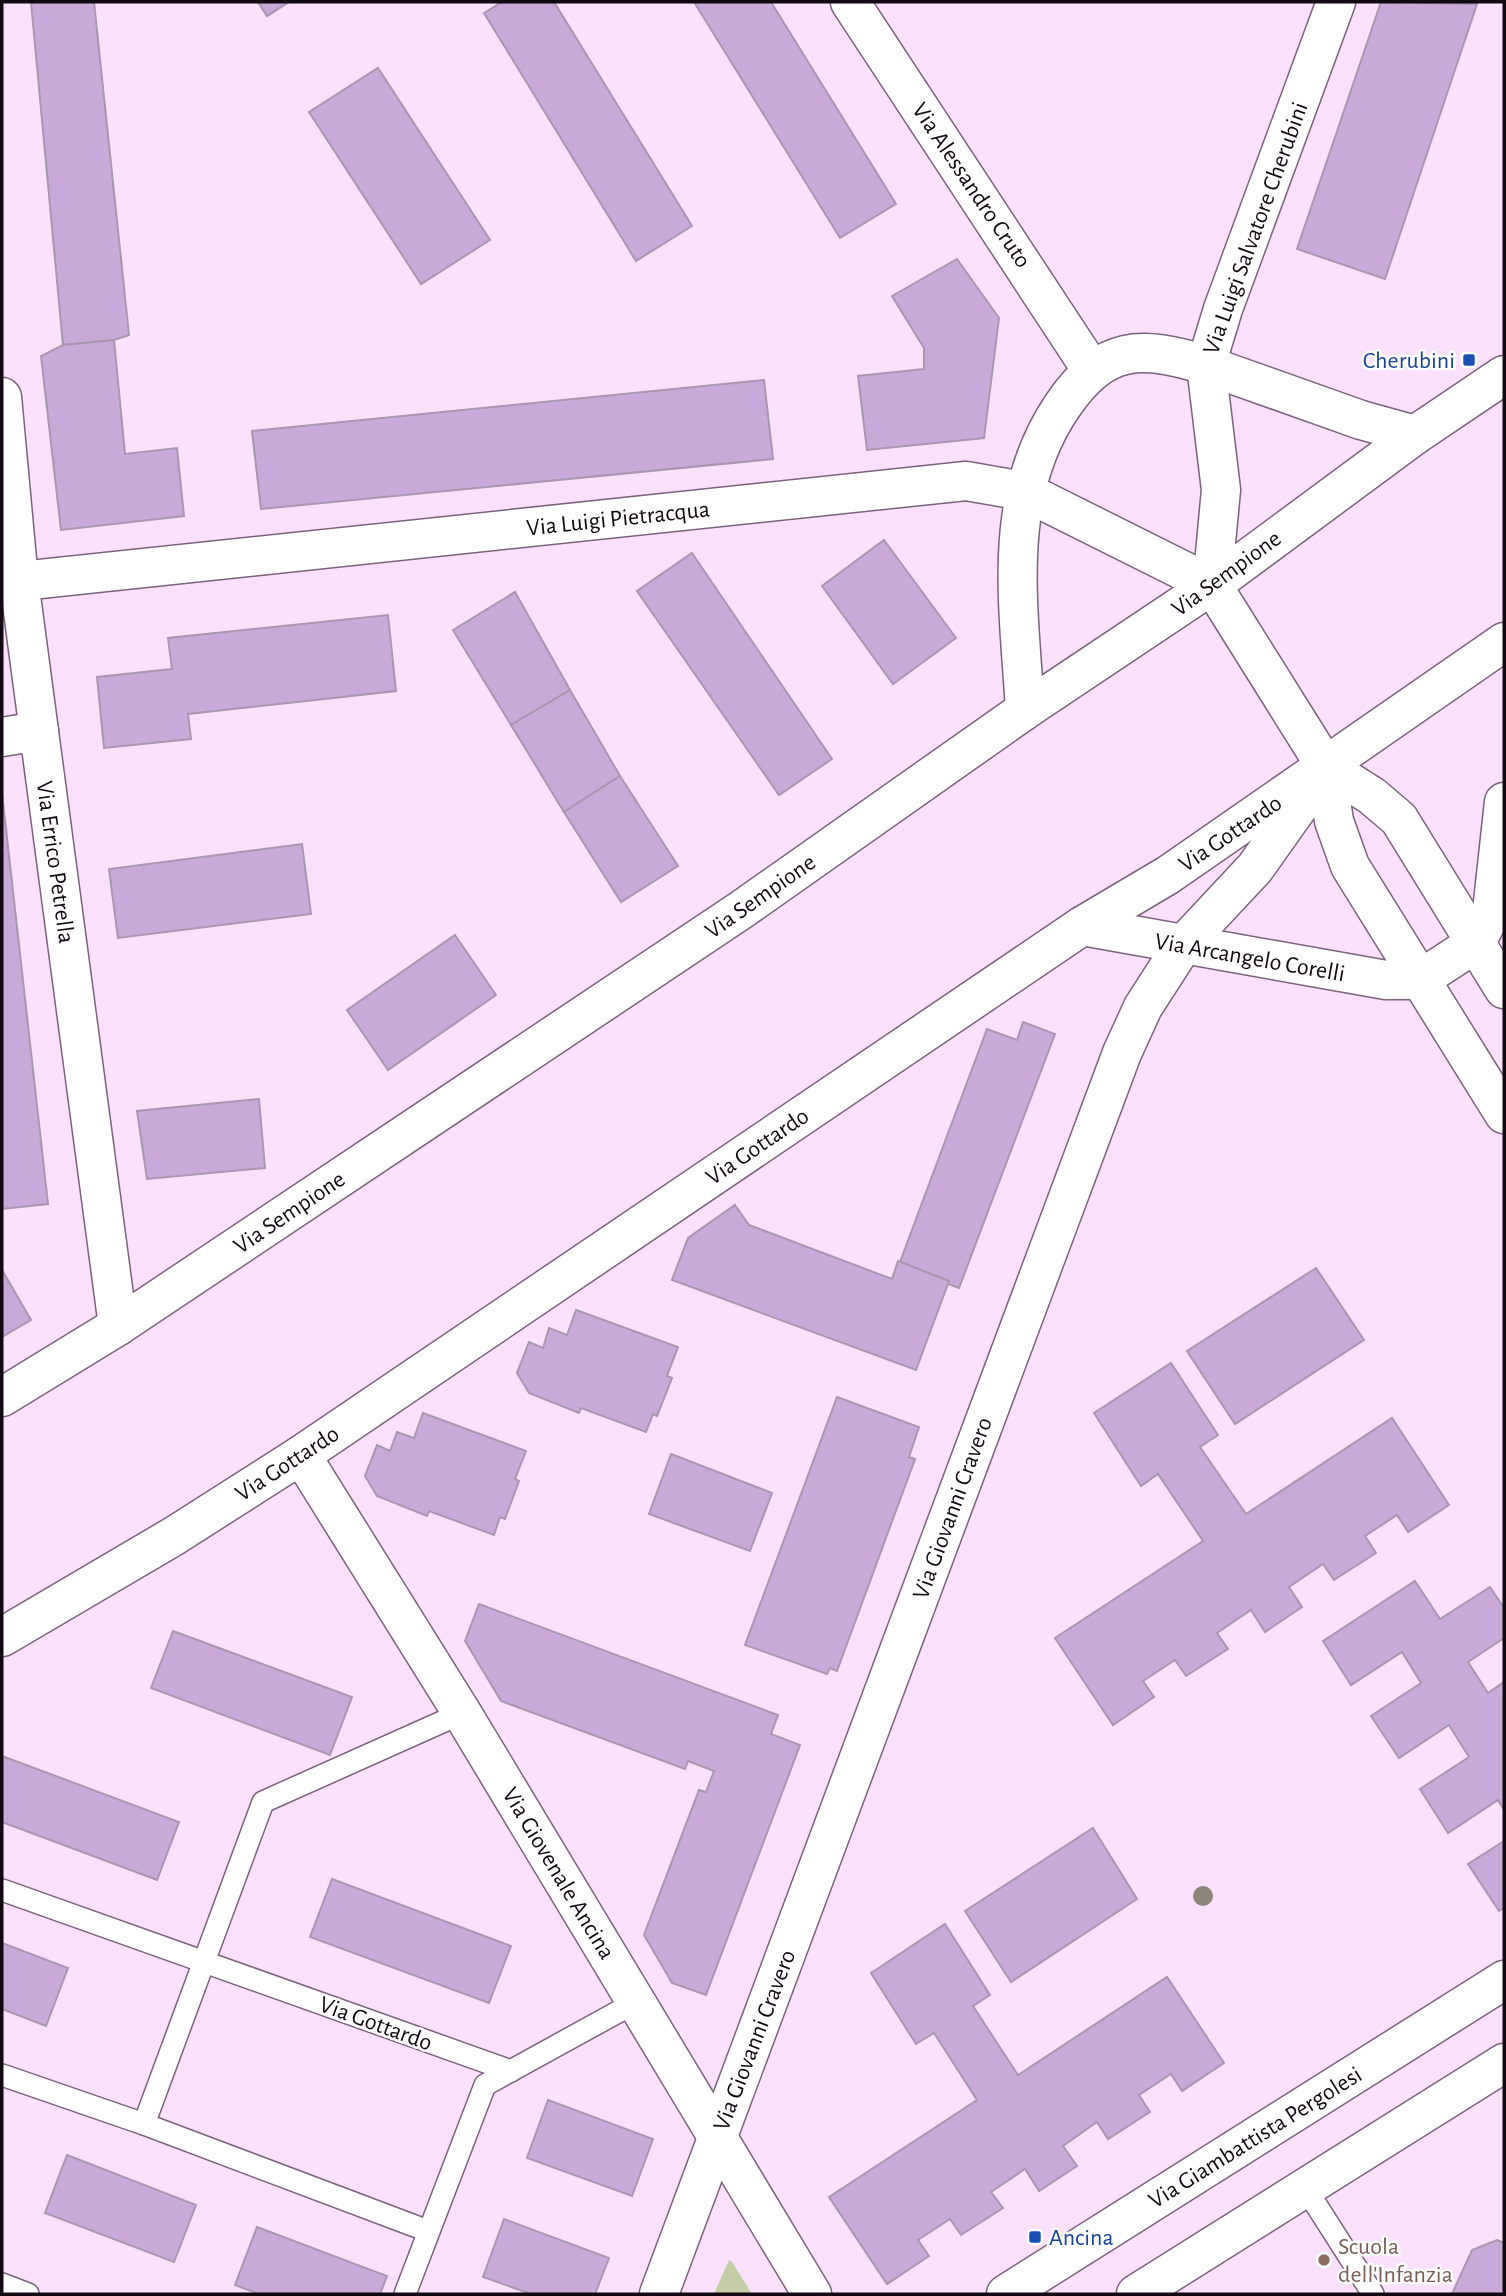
<svg xmlns="http://www.w3.org/2000/svg" width="1506" height="2296" viewBox="0 0 1506 2296" font-family="'Alegreya Sans',sans-serif">
<style>
.green{fill:#c4cda4}
.building{fill:#c9a9d9;stroke:#a996b2;stroke-width:2}
.lines{fill:none;stroke-linecap:round;stroke-linejoin:round}
.lane-casing{stroke:#7a637b;stroke-width:24}
.street-casing{stroke:#7a637b;stroke-width:41}
.secondary-casing{stroke:#7a637b;stroke-width:41}
.lane{stroke:#fff;stroke-width:21}
.street{stroke:#fff;stroke-width:38}
.secondary{stroke:#fff;stroke-width:38}
.tree{fill:#8d857a}
.transit-dot{fill:#1a4fb4;stroke:#fff;stroke-width:2.5}
.education-dot{fill:#8d6e63;stroke:#fff;stroke-width:2.5}
.labels{text-anchor:middle;stroke-width:5;stroke-linejoin:round;paint-order:stroke}
.street-label{font-size:24px;fill:#120912;stroke:#fff}
.transit-label{font-size:24px;fill:#164399;stroke:#fff;text-anchor:end}
.education-label{font-size:24px;fill:#785e54;stroke:#fff;text-anchor:start}
</style>
<rect width="100%" height="100%" fill="#fbe1fc"/>
<polygon class="green" points="729,2260 732,2262 752,2294 714,2294"/>
<g class="building">
<polygon points="31,2 94,2 129,335 114,340 63,345"/>
<polygon points="258,2 289,2 267,16"/>
<polygon points="502,2 554,2 692,226 636,261 484,13"/>
<polygon points="694,2 771,2 896,204 840,238"/>
<polygon points="1381,2 1477,4 1385,279 1297,249"/>
<polygon points="378,68 490,240 421,284 309,112"/>
<polygon points="957,259 999,318 984,438 867,450 858,376 924,369 924,348 892,296"/>
<polygon points="114,340 125,454 177,448 184,516 61,530 41,356 63,345"/>
<polygon points="764,380 773,459 261,509 252,431"/>
<polygon points="884,540 956,638 893,684 822,586"/>
<polygon points="692,553 832,759 779,795 637,591"/>
<polygon points="515,592 570,690 511,725 453,630"/>
<polygon points="388,615 396,691 188,714 191,739 104,748 97,677 172,669 168,638"/>
<polygon points="570,690 620,776 564,812 511,725"/>
<polygon points="620,776 678,866 621,902 564,812"/>
<polygon points="2,793 48,1204 2,1209"/>
<polygon points="302,844 311,914 118,938 109,869"/>
<polygon points="455,935 496,995 388,1070 347,1010"/>
<polygon points="1023,1022 1055,1034 959,1288 948,1284 949,1281 900,1262 987,1029 1017,1040"/>
<polygon points="259,1099 265,1168 147,1179 137,1111"/>
<polygon points="735,1205 749,1225 892,1279 898,1261 949,1281 916,1370 672,1280 688,1238"/>
<polygon points="1316,1268 1364,1340 1235,1424 1187,1351"/>
<polygon points="2,1270 31,1320 2,1337"/>
<polygon points="576,1310 678,1347 667,1376 672,1378 657,1416 653,1414 646,1432 581,1408 579,1413 529,1393 517,1373 529,1342 543,1348 549,1328 567,1335"/>
<polygon points="1171,1363 1218,1435 1200,1447 1246,1514 1392,1418 1449,1505 1408,1532 1397,1515 1365,1536 1376,1553 1334,1580 1323,1564 1289,1587 1302,1607 1265,1632 1251,1610 1217,1633 1228,1649 1186,1676 1175,1660 1143,1681 1154,1697 1113,1725 1055,1638 1203,1541 1158,1474 1141,1486 1094,1413"/>
<polygon points="837,1397 919,1427 909,1457 915,1459 837,1671 830,1668 827,1674 745,1645"/>
<polygon points="423,1413 526,1451 515,1479 519,1481 505,1519 500,1517 494,1535 429,1511 427,1516 377,1496 365,1476 377,1445 390,1451 397,1432 414,1438"/>
<polygon points="671,1454 772,1493 750,1551 649,1514"/>
<polygon points="1415,1581 1440,1619 1490,1587 1504,1608 1504,1638 1468,1662 1488,1693 1504,1682 1504,1810 1498,1800 1448,1833 1420,1789 1469,1757 1449,1725 1399,1758 1371,1716 1421,1683 1402,1652 1351,1685 1323,1641"/>
<polygon points="479,1604 778,1715 771,1734 800,1745 706,1995 672,1983 644,1935 699,1790 706,1792 714,1771 688,1761 685,1769 501,1701 465,1641"/>
<polygon points="173,1631 352,1697 330,1755 151,1688"/>
<polygon points="2,1756 179,1822 157,1880 2,1822"/>
<polygon points="1093,1828 1137,1899 1011,1982 965,1911"/>
<polygon points="1504,1841 1504,1908 1499,1911 1468,1864"/>
<polygon points="332,1879 511,1946 489,2003 310,1937"/>
<polygon points="945,1924 990,1995 973,2006 1018,2075 1167,1977 1224,2063 1182,2091 1171,2074 1139,2095 1150,2112 1108,2139 1097,2122 1063,2146 1077,2166 1039,2191 1025,2169 991,2192 1003,2208 961,2235 950,2219 918,2240 929,2256 887,2284 829,2197 977,2100 934,2033 916,2044 871,1973"/>
<polygon points="2,1943 68,1968 46,2026 2,2009"/>
<polygon points="548,2100 653,2139 632,2196 527,2158"/>
<polygon points="67,2155 196,2205 174,2262 45,2213"/>
<polygon points="504,2219 609,2258 595,2294 531,2294 483,2277"/>
<polygon points="257,2227 387,2276 380,2294 259,2294 235,2285"/>
<polygon points="1497,2240 1504,2243 1504,2294 1452,2294 1472,2250"/>
</g>
<g class="lines">
<g class="lane-casing">
<g id="lane">
<polyline points="2,1890 511,2071"/>
<polyline points="2,2075 144,2124 428,2231"/>
<polyline points="144,2124 263,1802 462,1713"/>
<polyline points="1306,2189 1373,2294"/>
<polyline points="2,2284 28,2294"/>
<polyline points="405,2294 485,2085 636,2002"/>
</g>
</g>
<g class="street-casing">
<g id="street">
<polyline points="850,2 1091,369"/>
<polyline points="2,397 19,581 118,1326"/>
<polyline points="2,583 966,481 1024,491 1212,585"/>
<path d="M1025,710c-6,-104 -25,-214 38,-305 41,-60 77,-60 143,-40"/>
<polyline points="2,737 39,731"/>
<polyline points="1082,926 1386,980 1419,980 1476,943 1492,911 1504,802"/>
<polyline points="301,1455 462,1713 812,2294"/>
<polyline points="1006,2294 1504,1980"/>
<polyline points="1136,2294 1504,2063"/>
</g>
</g>
<g class="secondary-casing">
<g id="secondary">
<polyline points="1206,365 1361,420 1415,435"/>
<polyline points="1212,585 1326,767 1334,821 1350,866 1504,1114"/>
<polyline points="1212,585 1221,490 1206,365 1223,309 1336,2"/>
<polyline points="1326,767 1372,796 1399,819 1504,989"/>
<polyline points="2,1397 118,1326 741,910 1025,710 1212,585 1415,435 1504,375"/>
<polyline points="2,1637 174,1536 301,1455 1082,926 1168,875 1504,642"/>
<polyline points="659,2294 1122,1053 1143,1007 1183,945 1255,868 1311,789"/>
</g>
</g>
<use href="#lane" class="lane"/>
<use href="#street" class="street"/>
<use href="#secondary" class="secondary"/>
</g>
<circle class="tree" cx="1203" cy="1896" r="10"/>
<g class="transit-dot">
<rect x="1462" y="353" width="14" height="14" rx="3.5"/>
<rect x="1028" y="2230" width="14" height="14" rx="3.5"/>
</g>
<circle class="education-dot" cx="1324" cy="2260" r="7"/>
<g class="labels">
<g class="street-label">
<text transform="translate(972 185) rotate(56)" y="8">Via Alessandro Cruto</text>
<text transform="translate(1255 228) rotate(-70)" y="8">Via Luigi Salvatore Cherubini</text>
<text transform="translate(618 518) rotate(-6)" y="8">Via Luigi Pietracqua</text>
<text transform="translate(1226 573) rotate(-36)" y="8">Via Sempione</text>
<text transform="translate(1230 833) rotate(-34)" y="8">Via Gottardo</text>
<text transform="translate(56 862) rotate(82)" y="8">Via Errico Petrella</text>
<text transform="translate(760 896) rotate(-35)" y="8">Via Sempione</text>
<text transform="translate(1250 957) rotate(10)" y="8">Via Arcangelo Corelli</text>
<text transform="translate(757 1146) rotate(-34)" y="8">Via Gottardo</text>
<text transform="translate(289 1212) rotate(-34)" y="8">Via Sempione</text>
<text transform="translate(287 1463) rotate(-33)" y="8">Via Gottardo</text>
<text transform="translate(952 1508) rotate(-70)" y="8">Via Giovanni Cravero</text>
<text transform="translate(559 1873) rotate(59)" y="8">Via Giovenale Ancina</text>
<text transform="translate(376 2023) rotate(20)" y="8">Via Gottardo</text>
<text transform="translate(754 2040) rotate(-69)" y="8">Via Giovanni Cravero</text>
<text transform="translate(1255 2137) rotate(-32)" y="8">Via Giambattista Pergolesi</text>
</g>
<g class="transit-label">
<text x="1455" y="368">Cherubini</text>
<text x="1049" y="2245" text-anchor="start">Ancina</text>
</g>
<g class="education-label">
<text x="1338" y="2254">Scuola<tspan x="1338" dy="28">dell'Infanzia</tspan></text>
</g>
</g>
<rect width="1506" height="2296" fill="none" stroke="#120912" stroke-width="7"/>
</svg>
